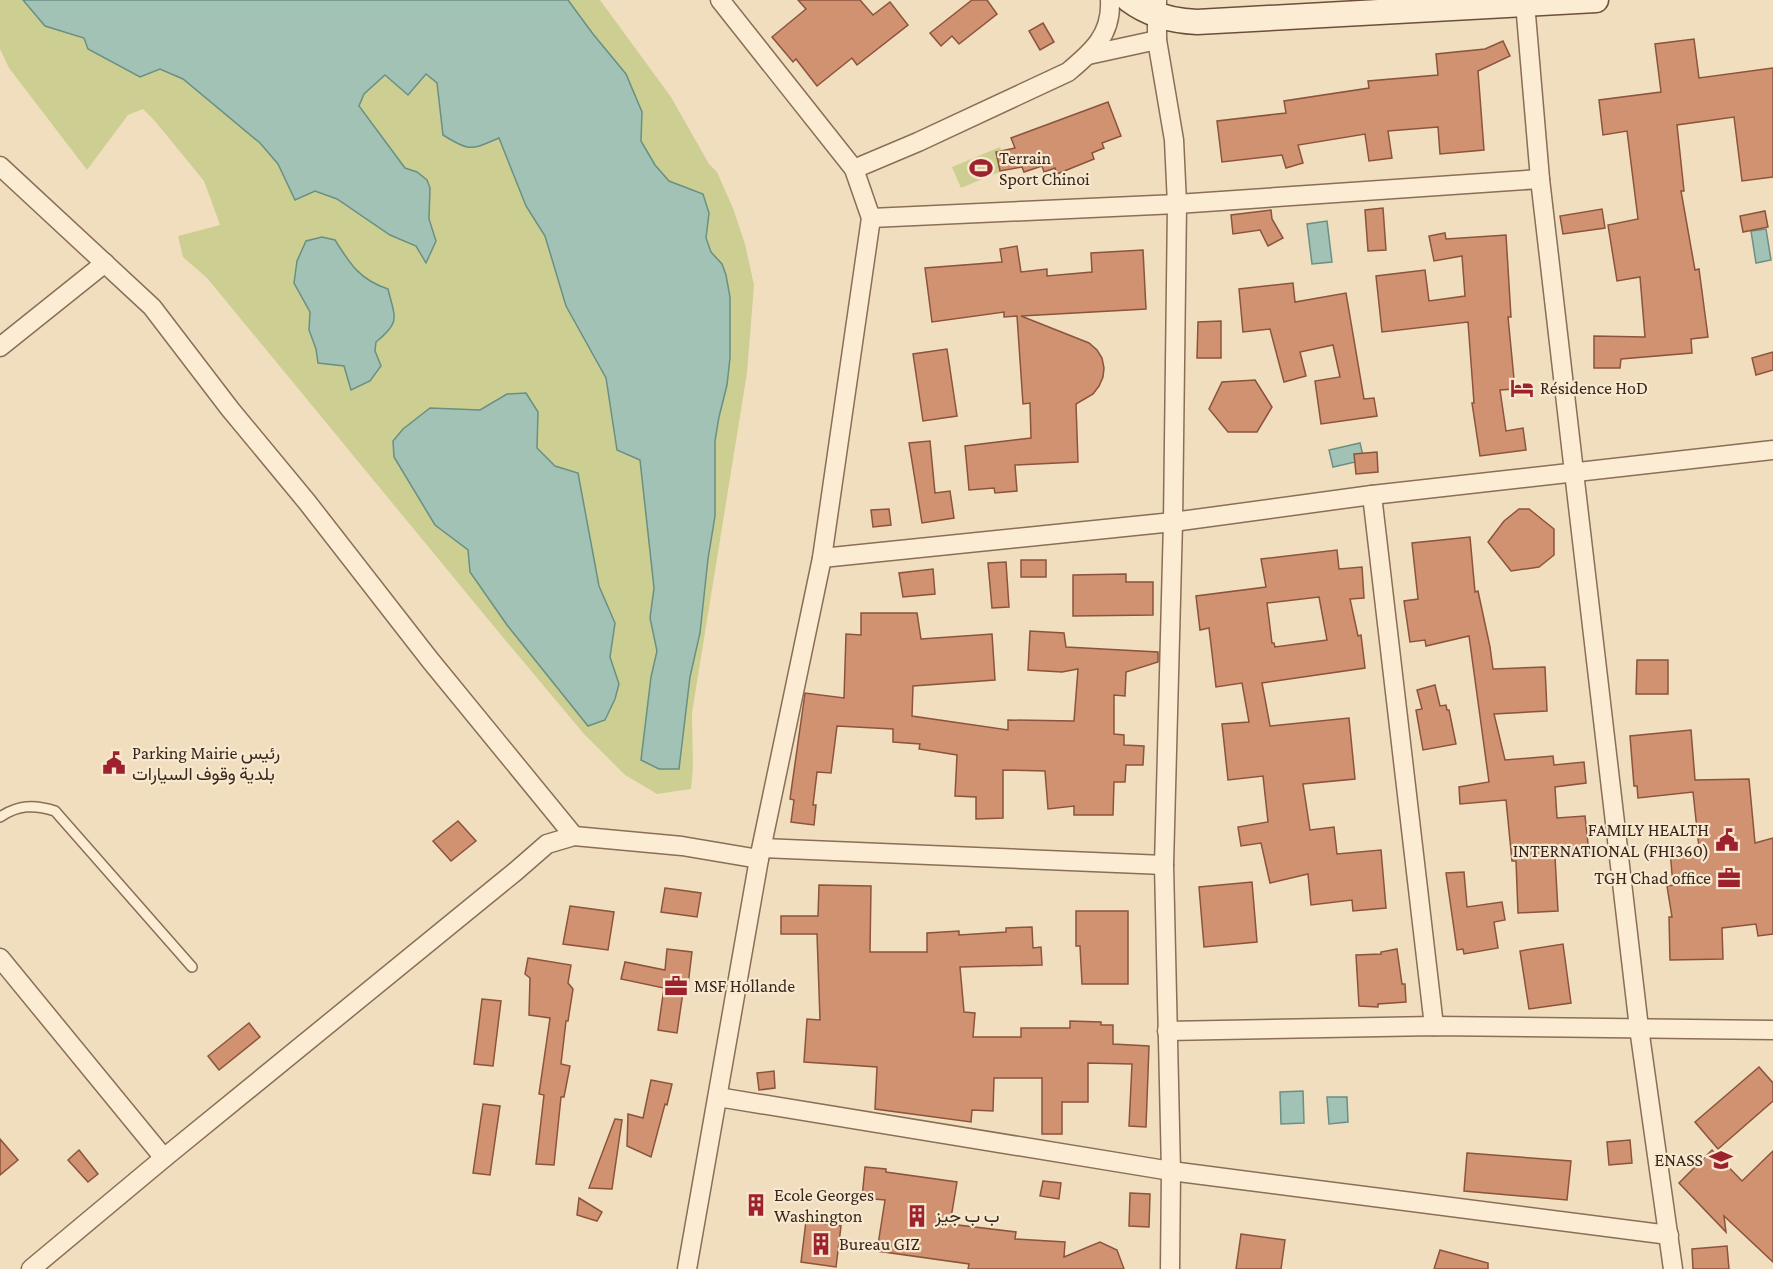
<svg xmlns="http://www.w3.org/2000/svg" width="1773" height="1269" viewBox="0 0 1773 1269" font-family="'Crimson Pro',Vazirmatn,serif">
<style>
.green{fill:#cdcf92}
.water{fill:#a2c2b6;stroke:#699083;stroke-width:1.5}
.building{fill:#d19272;stroke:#8b543b;stroke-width:1.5;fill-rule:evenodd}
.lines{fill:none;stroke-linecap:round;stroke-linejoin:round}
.service-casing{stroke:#8a6e56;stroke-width:12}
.minor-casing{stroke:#8a6e56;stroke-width:21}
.secondary-casing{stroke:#6c4f3a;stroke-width:27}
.service{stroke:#fbecd3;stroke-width:9}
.minor{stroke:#fbecd3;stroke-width:18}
.secondary{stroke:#fbecd3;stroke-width:24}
.labels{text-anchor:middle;stroke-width:4.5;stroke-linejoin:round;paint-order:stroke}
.poi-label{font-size:18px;fill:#39271c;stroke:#f7e8cf;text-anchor:start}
</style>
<rect width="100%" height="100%" fill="#f1debf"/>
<g class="green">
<polygon points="0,0 600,0 671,97 709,164 717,172 733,208 745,244 754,285 747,373 692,713 693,767 691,789 657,794 625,775 584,734 501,635 207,278 183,257 178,236 220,225 204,181 154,120 143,109 128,115 87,170 9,68 0,49"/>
<polygon points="1000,147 1009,168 961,188 952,167"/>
</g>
<g class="water">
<path d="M23,0h545l25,34 33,40 16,38 -1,29 14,24 14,16 34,13 6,19 -3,25 5,14 11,12 4,11 4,22v61l-3,27 -8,32 -4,24v75l-7,43 -8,74 -10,44 -11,92h-20l-18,-9 10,-83 6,-26 -7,-33 4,-30 -14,-128 -23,-10 -11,-72 -40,-72 -21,-70 -19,-30 -27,-68c-28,12 -29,14 -56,-3l-6,-52 -11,-9 -18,21 -23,-20 -21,19 -5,12 46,62 12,4 10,8 3,8 -1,31 7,22 -10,22 -10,-17 -26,-11 -53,-36 -22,-8 -20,9 -17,-36 -18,-21 -77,-64 -23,-10 -20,8 -52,-28 -4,-11 -39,-12z"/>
<polygon points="1327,221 1332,262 1312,264 1307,224"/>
<polygon points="1766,229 1771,260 1756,263 1751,231"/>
<path d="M322,237l13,3c15,24 25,40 53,49 7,29 13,33 -12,53l-1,9 6,15 -11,15 -19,9 -7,-24 -26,-3 -2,-14 -7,-19 1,-18 -16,-29 3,-22 9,-20z"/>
<polygon points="526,393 538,412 537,448 555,466 578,473 599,586 615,623 610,657 619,684 615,699 605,720 588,726 507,625 470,572 468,550 435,525 394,457 393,441 403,429 430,408 480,410 507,394"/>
<polygon points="1360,443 1364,460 1333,467 1329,450"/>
<polygon points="1303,1091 1304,1123 1281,1124 1280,1092"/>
<polygon points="1327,1097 1347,1097 1348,1122 1329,1124"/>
</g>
<g class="building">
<polygon points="798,0 860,0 873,15 890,2 908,25 857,65 852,58 817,86 796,59 793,62 772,37 806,9"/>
<polygon points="972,0 987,0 997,14 959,44 952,36 941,46 930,33"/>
<polygon points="1043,23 1054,42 1040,50 1029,31"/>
<polygon points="1694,39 1699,78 1773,68 1773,177 1742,181 1734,117 1677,125 1684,191 1681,191 1695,270 1699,269 1708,337 1691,339 1692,353 1621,359 1620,368 1594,368 1594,336 1645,337 1640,277 1617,281 1608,225 1638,219 1627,131 1603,135 1599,100 1661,92 1655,44"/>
<polygon points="1503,41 1510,56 1478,71 1484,150 1440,154 1438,127 1388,131 1392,158 1369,161 1365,134 1298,145 1303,163 1286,168 1282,155 1222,162 1217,121 1286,113 1284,101 1369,88 1368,81 1438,75 1436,54 1485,49"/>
<polygon points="1108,102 1121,136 1102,143 1104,148 1092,153 1094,159 1057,174 1055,168 1044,172 1042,166 1024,172 1022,167 1000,171 996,152 1015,148 1011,138"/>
<polygon points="1383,208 1386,250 1368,251 1365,210"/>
<polygon points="1602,209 1605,228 1563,234 1560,216"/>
<polygon points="1271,210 1272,219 1283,238 1268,246 1260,230 1233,234 1231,215"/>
<polygon points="1765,211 1768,227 1743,232 1740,216"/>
<polygon points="1445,233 1446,239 1506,235 1511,317 1508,317 1515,389 1500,390 1506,431 1523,428 1526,450 1480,456 1472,403 1474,403 1468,322 1382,332 1376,276 1425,270 1429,301 1465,296 1462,256 1434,261 1429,236"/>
<polygon points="1017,246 1021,272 1047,269 1047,276 1092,272 1091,253 1143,250 1146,309 1021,316 1089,343 1097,350 1102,358 1104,368 1103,377 1099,386 1093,394 1076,404 1078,462 1015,465 1017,491 995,493 994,488 969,490 965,446 1031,438 1030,403 1023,404 1017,316 1004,317 1004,312 932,322 925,268 1002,262 1000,249"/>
<polygon points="1293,283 1295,302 1346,293 1364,399 1374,398 1377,416 1321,424 1315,381 1340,377 1333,345 1300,352 1306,376 1284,382 1270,329 1243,332 1239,289"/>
<polygon points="1221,321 1221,358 1197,358 1198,322"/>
<polygon points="947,349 957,416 923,421 913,354"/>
<polygon points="1773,352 1773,370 1756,375 1752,358"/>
<polygon points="1255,380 1272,407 1257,432 1228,432 1209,409 1222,382"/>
<polygon points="930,441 935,493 950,491 954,518 922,523 909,443"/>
<polygon points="1377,452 1378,472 1356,474 1354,454"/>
<polygon points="889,509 891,525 873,527 871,510"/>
<polygon points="1519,509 1529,509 1554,529 1554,555 1539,567 1511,571 1488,542 1504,521"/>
<polygon points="1470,537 1475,592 1478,591 1490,647 1493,669 1545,667 1547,711 1494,714 1505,760 1553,756 1554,765 1584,762 1586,783 1555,787 1557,818 1585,816 1589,853 1555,857 1558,911 1518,913 1516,861 1512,861 1506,800 1460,804 1459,787 1489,782 1469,636 1426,646 1425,640 1410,642 1404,601 1418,599 1412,543"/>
<path d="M1337,550l2,19 23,-2 2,31 -14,1 8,37 3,-1 4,33 -103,15 8,43 79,-8 6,61 -52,5 7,46 24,-3 3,27 44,-4 5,58 -33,3 -1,-11 -41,5 -3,-31 -38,9 -9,-40 -20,3 -3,-19 30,-5 -5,-46 -35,4 -6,-56 27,-2 -7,-39 -26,4 -7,-59 -9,2 -4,-34 70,-9 -5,-28zM1319,597l8,43 -52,7 -1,-4h-2l-5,-40z"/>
<rect x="1021" y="560" width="25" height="17"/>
<polygon points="1006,562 1009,607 992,608 988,563"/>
<polygon points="933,569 935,594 903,597 899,573"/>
<polygon points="1126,574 1126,582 1153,582 1153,615 1073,616 1073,575"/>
<polygon points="861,613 917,613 921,639 992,634 995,680 913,686 912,716 1008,730 1008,720 1074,721 1078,669 1062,672 1028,670 1030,631 1064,633 1066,647 1158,652 1158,662 1126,672 1125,696 1114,695 1114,734 1124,735 1124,745 1144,746 1143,765 1126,765 1125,782 1114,782 1113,815 1074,815 1074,806 1048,809 1045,771 1003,770 1003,818 976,819 976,797 955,796 957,755 919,749 920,744 893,742 893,729 837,726 831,773 817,772 813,805 816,805 814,825 791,822 794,800 790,799 805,693 844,698 846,634 861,635"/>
<polygon points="1637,660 1668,660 1668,694 1636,694"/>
<polygon points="1435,685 1440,706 1446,705 1447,710 1449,710 1456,744 1423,750 1416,710 1422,709 1417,690"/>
<polygon points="1691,730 1695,780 1749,779 1755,843 1773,838 1773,934 1758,936 1756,924 1722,928 1723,959 1670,960 1669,917 1672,917 1667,886 1673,885 1670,851 1699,848 1693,792 1638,798 1637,786 1634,786 1630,736"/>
<polygon points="458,821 476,841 451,861 433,841"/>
<polygon points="1464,872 1467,907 1502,902 1505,920 1494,922 1498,948 1464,954 1463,949 1457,950 1446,873"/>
<polygon points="1252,882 1257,942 1204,947 1199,887"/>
<polygon points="819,885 871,886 870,952 927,952 927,933 959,931 959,935 1006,932 1006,928 1032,927 1033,948 1041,947 1042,965 960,967 964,1012 975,1013 973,1037 1021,1037 1021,1028 1070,1028 1070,1021 1101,1022 1101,1025 1113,1025 1113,1044 1149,1046 1146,1127 1129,1126 1132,1064 1088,1063 1088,1102 1062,1102 1062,1134 1042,1134 1042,1078 994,1078 993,1111 972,1110 971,1122 875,1109 877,1067 804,1062 807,1019 820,1020 817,934 781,934 781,916 818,916"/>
<polygon points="665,888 701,893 697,917 661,912"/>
<polygon points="570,906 614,912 608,950 563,944"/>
<polygon points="1076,911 1128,911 1128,984 1082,984 1080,946 1076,946"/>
<polygon points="1563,944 1571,1003 1529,1009 1520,951"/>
<polygon points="667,949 692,952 687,993 683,992 677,1033 658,1030 664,988 621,979 625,962 665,970"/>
<polygon points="1397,949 1402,984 1405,984 1406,1002 1378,1004 1378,1007 1359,1006 1356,955 1381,954 1381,952"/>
<polygon points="528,958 571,965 568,983 573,989 568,1021 566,1021 561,1064 570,1066 564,1097 561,1097 554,1165 536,1164 544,1095 539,1094 550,1018 529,1015 530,978 525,974"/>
<polygon points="482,999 501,1001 493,1066 474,1064"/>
<polygon points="249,1023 260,1037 219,1070 208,1056"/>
<polygon points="1759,1067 1773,1083 1773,1101 1718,1149 1695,1122"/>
<polygon points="774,1071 775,1088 759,1090 757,1073"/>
<polygon points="651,1080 672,1084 667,1105 665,1104 651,1157 627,1146 628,1114 643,1118"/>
<polygon points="483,1104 500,1106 490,1175 473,1173"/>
<polygon points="615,1119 622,1120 612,1189 589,1188"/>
<polygon points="0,1139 18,1160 0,1175"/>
<polygon points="1630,1140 1632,1163 1609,1165 1607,1142"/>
<polygon points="79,1150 98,1174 88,1182 68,1160"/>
<polygon points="1712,1150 1742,1181 1773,1151 1773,1262 1724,1216 1726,1232 1679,1183"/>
<polygon points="1467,1153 1571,1161 1567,1200 1464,1191"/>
<polygon points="865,1167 886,1169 886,1172 957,1182 950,1224 1016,1232 1015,1239 1065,1242 1064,1257 1100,1242 1117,1250 1124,1269 968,1269 969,1264 877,1251 885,1200 862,1198"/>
<polygon points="1043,1181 1061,1183 1059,1199 1040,1196"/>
<polygon points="1130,1193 1150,1194 1149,1227 1129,1226"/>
<polygon points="579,1198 602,1212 597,1221 577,1215"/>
<polygon points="806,1221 841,1226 836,1267 801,1262"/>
<polygon points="1241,1234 1285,1240 1281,1269 1236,1269"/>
<polygon points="1727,1246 1729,1269 1693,1269 1692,1249"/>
<polygon points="1440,1250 1488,1263 1488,1269 1434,1269"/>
</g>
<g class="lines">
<g class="service-casing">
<path id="service" d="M0,817c18,-12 34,-13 55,-6l137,156"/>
</g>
<g class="minor-casing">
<g id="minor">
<polyline points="1157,0 1157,40 1174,140 1177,204 1173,522 1164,865 1171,1171 1170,1269"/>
<polyline points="1525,3 1540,179 1574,472 1639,1028 1673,1269"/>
<polyline points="1088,55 1157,40"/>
<polyline points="0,166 152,307 230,409 307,502 430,660 574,836"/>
<path d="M854,169l64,-27 150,-70c24,-20 44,-37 42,-72"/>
<polyline points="871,218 1177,204 1540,179"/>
<polyline points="0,347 105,263"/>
<polyline points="1372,495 1434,1026"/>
<polyline points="822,558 1173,522 1372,495 1773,450"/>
<polyline points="762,848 1164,865"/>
<polyline points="0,958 164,1158"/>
<polyline points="1167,1031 1434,1026 1773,1030"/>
<polyline points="718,1097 1171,1171 1669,1235"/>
<polyline points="31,1269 164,1158 516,871 547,844 574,836 682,846 759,859"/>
<polyline points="687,1269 759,859 822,558 871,218 854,169 720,0"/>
</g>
</g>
<g class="secondary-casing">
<path id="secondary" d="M1129,0c20,15 44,21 68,22l399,-22"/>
</g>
<use href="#service" class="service"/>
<use href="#minor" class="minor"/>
<use href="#secondary" class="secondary"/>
</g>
<defs>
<g id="stadium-bare" transform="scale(1.8)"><path d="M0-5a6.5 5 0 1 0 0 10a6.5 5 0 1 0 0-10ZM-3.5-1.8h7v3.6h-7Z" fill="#9d222d" stroke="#f7e8cf" stroke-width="2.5" paint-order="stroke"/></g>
<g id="hotel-bare" transform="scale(1.8)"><path d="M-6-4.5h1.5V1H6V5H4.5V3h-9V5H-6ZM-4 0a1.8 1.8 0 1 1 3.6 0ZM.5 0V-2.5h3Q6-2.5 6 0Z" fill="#9d222d" stroke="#f7e8cf" stroke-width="2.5" paint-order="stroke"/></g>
<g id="civic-bare" transform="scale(1.8)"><path d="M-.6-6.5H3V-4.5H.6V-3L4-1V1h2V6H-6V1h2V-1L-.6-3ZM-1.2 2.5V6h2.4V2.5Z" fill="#9d222d" stroke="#f7e8cf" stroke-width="2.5" paint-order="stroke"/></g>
<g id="office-bare" transform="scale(1.8)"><path d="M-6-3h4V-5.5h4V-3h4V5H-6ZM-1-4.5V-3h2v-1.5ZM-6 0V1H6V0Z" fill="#9d222d" stroke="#f7e8cf" stroke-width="2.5" paint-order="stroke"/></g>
<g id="university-bare" transform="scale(1.8)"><path d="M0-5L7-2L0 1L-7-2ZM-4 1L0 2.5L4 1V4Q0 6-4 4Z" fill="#9d222d" stroke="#f7e8cf" stroke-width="2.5" paint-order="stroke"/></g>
<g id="building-bare" transform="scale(1.8)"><path d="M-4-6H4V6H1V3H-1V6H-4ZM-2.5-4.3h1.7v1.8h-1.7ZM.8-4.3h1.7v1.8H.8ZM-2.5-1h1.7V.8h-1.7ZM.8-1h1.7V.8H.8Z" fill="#9d222d" stroke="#f7e8cf" stroke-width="2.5" paint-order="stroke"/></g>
</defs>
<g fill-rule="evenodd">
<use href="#stadium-bare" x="981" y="168"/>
<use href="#hotel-bare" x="1522" y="388"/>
<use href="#civic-bare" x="114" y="763"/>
<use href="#civic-bare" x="1727" y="840"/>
<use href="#office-bare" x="1729" y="878"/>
<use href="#office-bare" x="676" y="986"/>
<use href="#university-bare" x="1721" y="1160"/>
<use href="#building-bare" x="756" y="1205"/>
<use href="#building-bare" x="917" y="1216"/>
<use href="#building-bare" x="821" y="1244"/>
</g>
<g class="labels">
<g class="poi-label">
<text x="999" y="164">Terrain<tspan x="999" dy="21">Sport Chinoi</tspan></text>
<text x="1540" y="394">Résidence HoD</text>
<text x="132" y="759">Parking Mairie رئيس<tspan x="132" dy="21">بلدية وقوف السيارات</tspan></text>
<text x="1709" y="836" text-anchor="end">FAMILY HEALTH<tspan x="1709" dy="21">INTERNATIONAL (FHI360)</tspan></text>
<text x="1711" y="884" text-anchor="end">TGH Chad office</text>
<text x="694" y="992">MSF Hollande</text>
<text x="1703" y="1166" text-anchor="end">ENASS</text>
<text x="774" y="1201">Ecole Georges<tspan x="774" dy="21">Washington</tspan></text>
<text x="935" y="1222">ب ب جيز</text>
<text x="839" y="1250">Bureau GIZ</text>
</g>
</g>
</svg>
